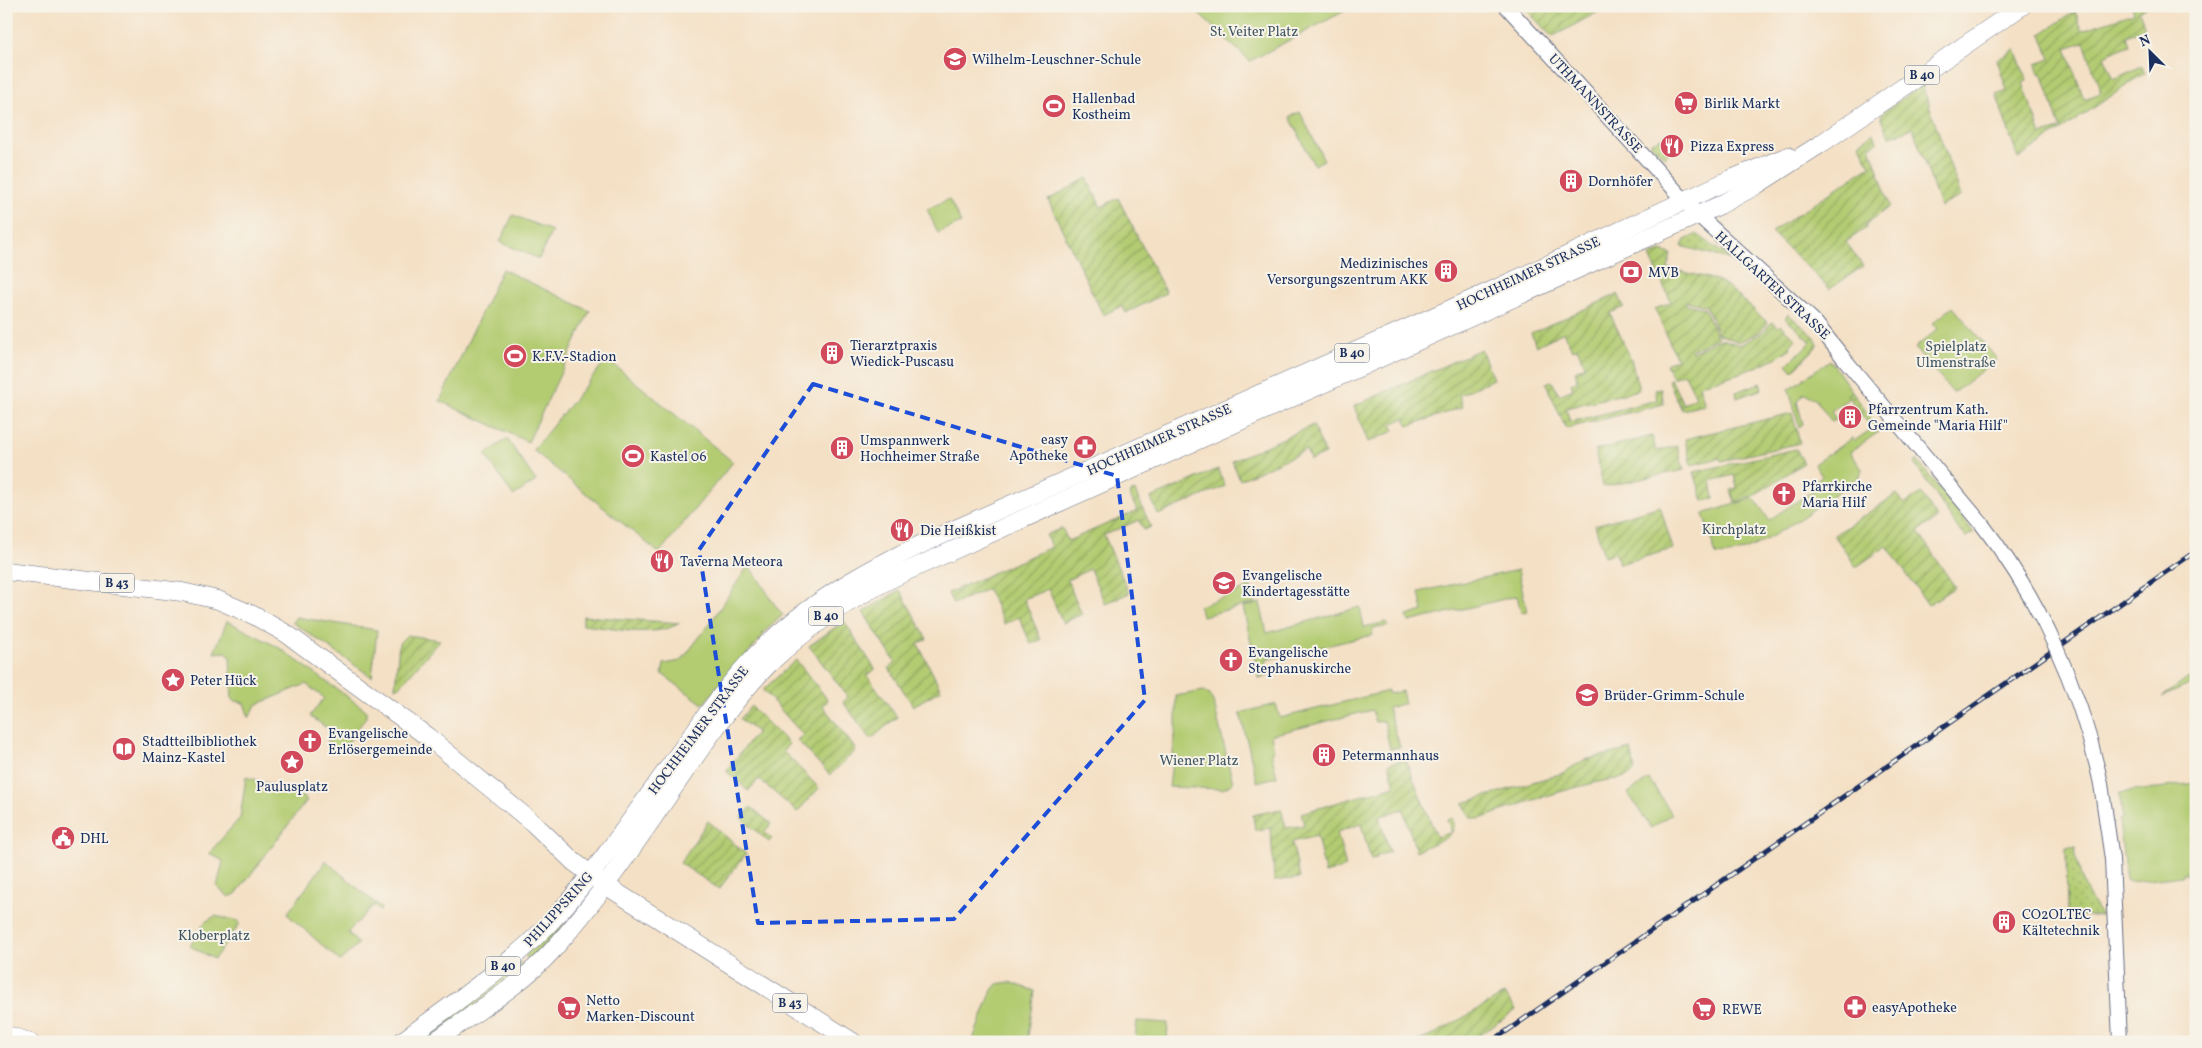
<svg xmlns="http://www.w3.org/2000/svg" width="2202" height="1048" viewBox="0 0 2202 1048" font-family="Vollkorn,serif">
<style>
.grass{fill:url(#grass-dots);stroke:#677e68}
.park{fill:#b3cc72;stroke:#677e68}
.garden{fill:url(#garden-furrows);stroke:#677e68;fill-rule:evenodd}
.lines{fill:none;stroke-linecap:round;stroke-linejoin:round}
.minor-casing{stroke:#676d82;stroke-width:16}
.major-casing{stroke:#676d82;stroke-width:19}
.minor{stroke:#fff;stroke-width:14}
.major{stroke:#fff;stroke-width:18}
.rail-casing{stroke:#1b2f5e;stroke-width:5}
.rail{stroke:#f7f3e8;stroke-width:3;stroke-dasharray:9;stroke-linecap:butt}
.minor-bridge-casing{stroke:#676d82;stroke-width:16;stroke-linecap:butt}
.minor-bridge{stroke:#fff;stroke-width:14}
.marked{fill:none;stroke:#1d4ed8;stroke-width:4;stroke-dasharray:10 6;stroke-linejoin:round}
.labels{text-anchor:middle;stroke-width:4;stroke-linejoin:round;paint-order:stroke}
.shield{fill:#f7f3e8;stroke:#5d6a87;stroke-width:1}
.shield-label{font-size:12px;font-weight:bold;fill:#1b2f5e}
.park-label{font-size:14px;fill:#415663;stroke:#f7f3e8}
.poi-label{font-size:14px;fill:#1b2f5e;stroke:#f7f3e8;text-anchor:start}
.street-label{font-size:14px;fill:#1b2f5e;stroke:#f7f3e8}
</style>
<defs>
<pattern id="grass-dots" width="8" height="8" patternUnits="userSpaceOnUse" patternTransform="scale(1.25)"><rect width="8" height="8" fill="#b3cc72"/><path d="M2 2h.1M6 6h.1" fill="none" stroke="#91a661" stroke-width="1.8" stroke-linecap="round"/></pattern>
<pattern id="garden-furrows" width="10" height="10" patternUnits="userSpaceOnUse" patternTransform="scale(1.25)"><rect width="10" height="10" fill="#b3cc72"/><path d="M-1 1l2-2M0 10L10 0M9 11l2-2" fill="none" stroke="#91a661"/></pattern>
</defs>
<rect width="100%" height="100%" fill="#f7f3e8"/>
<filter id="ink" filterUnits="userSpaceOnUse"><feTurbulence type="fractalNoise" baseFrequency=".02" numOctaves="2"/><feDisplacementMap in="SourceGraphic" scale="10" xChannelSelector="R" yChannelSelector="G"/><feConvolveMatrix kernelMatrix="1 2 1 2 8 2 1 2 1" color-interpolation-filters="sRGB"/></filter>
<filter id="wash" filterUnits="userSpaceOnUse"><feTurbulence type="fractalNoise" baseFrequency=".0096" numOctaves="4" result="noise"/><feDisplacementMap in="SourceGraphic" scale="20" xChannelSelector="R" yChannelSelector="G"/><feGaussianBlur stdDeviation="1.12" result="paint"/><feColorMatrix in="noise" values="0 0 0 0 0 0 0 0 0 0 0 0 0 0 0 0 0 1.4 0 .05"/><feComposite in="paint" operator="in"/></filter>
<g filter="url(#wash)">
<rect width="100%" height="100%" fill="#f4e0c5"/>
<g class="grass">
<polygon points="1661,138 1668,154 1664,157 1650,143"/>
<polygon points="1697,234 1734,261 1682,246 1685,240"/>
<polygon points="1917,460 1972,530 1973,533 1966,537 1961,533 1915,464"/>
<path d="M2066,847h9c3,25 11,49 27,69h-35z"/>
</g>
<g class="park">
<polygon points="1190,6 1354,6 1250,61"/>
<polygon points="1300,112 1324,160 1314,165 1290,117"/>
<polygon points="949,199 961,223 938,233 927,209"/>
<polygon points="513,215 552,231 539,259 500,242"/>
<polygon points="502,269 590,311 528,442 440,401"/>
<polygon points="1953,307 1997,359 1953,393 1915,348 1938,329 1933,323"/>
<polygon points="607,359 733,462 659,553 533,450"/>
<polygon points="1830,360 1852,391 1847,395 1849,398 1831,411 1836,420 1832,422 1817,401 1807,394 1803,394 1797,402 1803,424 1799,427 1789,389"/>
<path d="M1872,420l8,11 -30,21 12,17 -2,7c-28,19 -113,87 -144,79l-13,-41 51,-16 15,22 45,-30 -4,-6 12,-8 -8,-12 38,-26 2,3 18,-12 -4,-6z"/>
<polygon points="507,439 536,481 513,496 485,454"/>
<path d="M748,566c14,14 21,34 35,49l-21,19 2,1 -61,69 -41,-30 2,-10 17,-3 30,-39z"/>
<polygon points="1518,570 1527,611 1521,612 1517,596 1409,622 1407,616 1423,611 1419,592"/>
<polygon points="1251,587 1255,603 1202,616 1199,606"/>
<polygon points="1260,603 1267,633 1360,607 1364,627 1387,622 1388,626 1372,629 1373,635 1265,660 1269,676 1259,678 1243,607"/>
<polygon points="296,617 377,630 372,677 292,622"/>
<polygon points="227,621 278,647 366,710 366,717 342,751 327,741 334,733 310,716 324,698 306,684 256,705 249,718 244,703 232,700 230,656 226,652 214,653"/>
<polygon points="2196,673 2196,682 2162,697"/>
<polygon points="1203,691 1210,695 1214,704 1233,783 1223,789 1169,787 1176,727 1176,696"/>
<polygon points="1388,691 1389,694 1402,691 1405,703 1388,708 1400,747 1390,749 1384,721 1375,722 1372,710 1271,735 1274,750 1271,752 1277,777 1257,782 1240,713 1276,704 1280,718"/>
<polygon points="246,777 293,791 307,800 236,894 229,897 217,887 223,861 209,853 240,818"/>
<polygon points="1649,779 1672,814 1651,828 1628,793"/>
<polygon points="2196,783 2196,875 2187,876 2187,873 2183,873 2183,876 2130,882 2126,880 2119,820 2123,819 2119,793"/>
<polygon points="326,861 381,908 380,911 374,905 348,932 358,944 340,961 287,914"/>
<polygon points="215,916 239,921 239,925 214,959 190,946 205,922"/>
<polygon points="1009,982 1035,991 1027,1042 972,1042 992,990 997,984"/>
<polygon points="1137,1021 1168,1023 1167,1042 1135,1042"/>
</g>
<g class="garden">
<polygon points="1523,6 1609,6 1552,37"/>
<path d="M2132,6h13l1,2 -7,3 6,17 -19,8 3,9 -25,11 10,23 28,-13 3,7 -84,57 -19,-57 -3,1 -3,-10 14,-5 -9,-25 34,-23 7,19 52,-17zM2084,42l17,51 -17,6 -18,-51z"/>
<polygon points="2015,49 2027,81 2023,83 2041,135 2059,129 2060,131 2018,159 1996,94 2007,90 1997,60"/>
<polygon points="1922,85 1961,196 1940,207 1913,128 1889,137 1881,119 1882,113"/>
<polygon points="1874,133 1877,142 1870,147 1890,206 1865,225 1866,228 1846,242 1863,266 1830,289 1771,232 1870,166 1859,143"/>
<polygon points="1087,178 1101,207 1118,198 1166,293 1126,313 1122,306 1103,315 1048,200"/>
<path d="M1661,251l10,3 -3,14 48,12 10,5 42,38 -8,9 -21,10 -21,-8 -12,-28 -20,-5v3l18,4 14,30 -27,12 1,2 29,-13 19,6 22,-12 10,-11 6,5 2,-2 16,14 -6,7 1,2c-27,20 -60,28 -92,37l6,20 -23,5 -14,-30 3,-1 12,25 13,-7 -12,-24 -11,5 -7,-14 11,-5 -22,-50 16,-7 -21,-46z"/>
<polygon points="1618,294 1624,307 1610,313 1631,359 1639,390 1566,408 1570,422 1657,400 1655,390 1661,389 1664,404 1568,428 1565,427 1546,383 1552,381 1559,395 1573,389 1571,383 1578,380 1575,371 1585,366 1577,348 1572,350 1564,332 1536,346 1531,333"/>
<polygon points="1788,314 1815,337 1818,345 1793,371 1787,364 1811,342 1785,318"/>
<polygon points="1481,349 1493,379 1459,395 1463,407 1408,426 1405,418 1391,424 1394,431 1368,442 1354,406"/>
<polygon points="1760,383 1762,389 1737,398 1736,392"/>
<polygon points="1852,391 1872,420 1868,423 1847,395"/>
<polygon points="1792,413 1800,443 1721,461 1720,458 1691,465 1685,439"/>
<polygon points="1313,425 1325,454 1310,460 1306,450 1240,480 1232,461"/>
<polygon points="1652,436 1656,451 1677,446 1684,470 1603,487 1595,450"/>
<polygon points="1796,449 1804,463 1753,496 1735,503 1731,490 1737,488 1734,475 1711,481 1714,498 1703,501 1694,472"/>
<polygon points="1218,469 1225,486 1158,515 1151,498"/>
<polygon points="1135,491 1151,527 1144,530 1139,520 1104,535 1129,593 1105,604 1090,569 1067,580 1082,614 1063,623 1048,589 1024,599 1041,640 1031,644 1019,617 1004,624 988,589 953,604 948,593 1051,547 1046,535 1062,528 1068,541 1137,511 1129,493"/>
<polygon points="1921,493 1937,518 1918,532 1955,587 1928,605 1887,546 1856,567 1834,535 1897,494 1905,504"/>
<polygon points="1660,506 1673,549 1619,564 1616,553 1604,556 1595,525"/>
<polygon points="900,590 927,639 918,644 941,690 913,706 889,668 896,663 863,612"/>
<path d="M583,616l97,7c-28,16 -66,5 -97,2z"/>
<polygon points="844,621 875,669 867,675 897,717 871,739 843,702 848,697 809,646"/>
<polygon points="407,635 440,640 401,685 395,688 399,643"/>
<polygon points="796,660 828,700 823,706 856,750 830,775 797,740 803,735 763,690"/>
<polygon points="751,706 789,744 783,751 819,788 797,812 759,779 748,791 726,771 757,732 740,719"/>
<path d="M1631,749l4,21c-5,9 -22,9 -32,11 -42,9 -83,23 -123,38l-9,-1 -8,-15 100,-30 21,-13z"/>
<path d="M1405,759l32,78 15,-5 -5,-12 5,-2c11,19 -22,26 -36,33l-13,-42 -24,8 11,35 -14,4v3l-5,1 -10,-36 -24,8 9,35 -21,6 -8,-37 -25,6 8,36 -26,3 -3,-53 -16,2 -2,-15 28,-6 5,19 18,-3 -3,-12 94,-27 -6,-22z"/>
<polygon points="751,807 771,824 764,832 772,839 769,842 741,818"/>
<polygon points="708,821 746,854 719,889 680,863"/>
<polygon points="581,896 582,900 560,929 530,961 525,955"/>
<polygon points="519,961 522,966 521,970 425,1042 409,1042"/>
<polygon points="1505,994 1516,1010 1470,1042 1415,1042 1431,1036"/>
</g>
</g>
<g filter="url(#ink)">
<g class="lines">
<g class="minor-casing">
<g id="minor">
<polyline points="1506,6 1698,215 1815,322 1846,361 1981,523"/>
<polyline points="2101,784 2112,859 2120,1042"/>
</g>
</g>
<g class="major-casing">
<g id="major">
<polyline points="6,571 182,592 218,600 253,615 287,634 428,737 533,823 574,862 605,885 853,1042"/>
<polyline points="6,1035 30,1042"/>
<path d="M401,1042c54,-40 112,-78 158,-129 45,-52 84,-111 125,-167 22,-31 44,-62 70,-89 51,-53 113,-88 179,-118l558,-248 240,-112 57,-23"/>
<path d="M434,1042c38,-28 86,-56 117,-90 55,-61 99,-131 146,-198 22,-31 44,-62 71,-89 40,-39 86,-69 137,-93l815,-367 35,-19 67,-43 200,-137"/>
</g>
</g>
<use href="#minor" class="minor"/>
<use href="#major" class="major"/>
<g class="rail-casing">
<polyline id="rail" points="1491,1042 2196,551"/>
</g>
<use href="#rail" class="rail"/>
<g class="minor-bridge-casing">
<path id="minor-bridge" d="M1981,523c59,76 100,167 120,261"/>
</g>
<use href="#minor-bridge" class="minor-bridge"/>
</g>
</g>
<path class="marked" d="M813,384l304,92 28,224 -191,219 -196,4 -59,-373z"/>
<defs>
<g id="school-disc" transform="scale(1.25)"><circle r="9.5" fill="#d1495b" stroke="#f7f3e8"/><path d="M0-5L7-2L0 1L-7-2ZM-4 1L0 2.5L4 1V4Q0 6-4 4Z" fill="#fff"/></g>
<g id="supermarket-disc" transform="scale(1.25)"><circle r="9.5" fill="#d1495b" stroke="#f7f3e8"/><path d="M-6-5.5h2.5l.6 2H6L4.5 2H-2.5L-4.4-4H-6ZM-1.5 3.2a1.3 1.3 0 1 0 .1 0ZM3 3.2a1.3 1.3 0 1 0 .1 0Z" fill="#fff"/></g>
<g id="stadium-disc" transform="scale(1.25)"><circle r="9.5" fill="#d1495b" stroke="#f7f3e8"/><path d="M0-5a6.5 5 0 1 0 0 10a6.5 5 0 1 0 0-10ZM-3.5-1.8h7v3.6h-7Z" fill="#fff"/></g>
<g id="restaurant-disc" transform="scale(1.25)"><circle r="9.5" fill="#d1495b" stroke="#f7f3e8"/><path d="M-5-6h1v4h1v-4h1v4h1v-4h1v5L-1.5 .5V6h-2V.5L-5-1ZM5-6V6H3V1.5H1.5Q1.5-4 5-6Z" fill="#fff"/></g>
<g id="building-disc" transform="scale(1.25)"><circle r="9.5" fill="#d1495b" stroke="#f7f3e8"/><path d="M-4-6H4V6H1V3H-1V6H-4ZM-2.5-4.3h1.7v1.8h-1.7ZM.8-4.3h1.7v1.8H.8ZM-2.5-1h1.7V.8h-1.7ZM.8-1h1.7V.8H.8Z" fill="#fff"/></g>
<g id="bank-disc" transform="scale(1.25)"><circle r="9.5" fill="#d1495b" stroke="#f7f3e8"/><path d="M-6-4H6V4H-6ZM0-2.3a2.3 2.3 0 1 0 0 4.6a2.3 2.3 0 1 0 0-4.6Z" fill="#fff"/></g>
<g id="pharmacy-disc" transform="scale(1.25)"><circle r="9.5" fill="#d1495b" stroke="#f7f3e8"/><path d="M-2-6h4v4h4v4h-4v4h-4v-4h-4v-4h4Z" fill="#fff"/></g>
<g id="church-disc" transform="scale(1.25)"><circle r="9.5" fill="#d1495b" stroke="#f7f3e8"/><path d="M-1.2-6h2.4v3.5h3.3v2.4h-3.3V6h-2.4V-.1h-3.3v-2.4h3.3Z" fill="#fff"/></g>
<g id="sight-disc" transform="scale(1.25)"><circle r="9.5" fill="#d1495b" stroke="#f7f3e8"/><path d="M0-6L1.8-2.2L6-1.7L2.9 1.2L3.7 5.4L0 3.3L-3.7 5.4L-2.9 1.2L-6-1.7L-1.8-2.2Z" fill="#fff"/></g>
<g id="library-disc" transform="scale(1.25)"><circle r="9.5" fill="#d1495b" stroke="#f7f3e8"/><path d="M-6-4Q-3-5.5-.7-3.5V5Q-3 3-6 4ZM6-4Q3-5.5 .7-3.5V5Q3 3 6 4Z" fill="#fff"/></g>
<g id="civic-disc" transform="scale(1.25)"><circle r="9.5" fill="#d1495b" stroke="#f7f3e8"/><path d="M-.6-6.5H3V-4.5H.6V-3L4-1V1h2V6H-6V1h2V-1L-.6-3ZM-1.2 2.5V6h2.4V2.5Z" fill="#fff"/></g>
</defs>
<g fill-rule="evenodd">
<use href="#school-disc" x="955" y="59"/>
<use href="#supermarket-disc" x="1686" y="103"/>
<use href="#stadium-disc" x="1054" y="106"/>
<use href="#restaurant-disc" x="1672" y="146"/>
<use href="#building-disc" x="1571" y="181"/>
<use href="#building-disc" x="1446" y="271"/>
<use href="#bank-disc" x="1631" y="272"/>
<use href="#building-disc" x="832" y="353"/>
<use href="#stadium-disc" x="515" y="356"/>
<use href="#building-disc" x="1850" y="417"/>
<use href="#pharmacy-disc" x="1085" y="447"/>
<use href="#building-disc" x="842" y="448"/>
<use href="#stadium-disc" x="633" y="456"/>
<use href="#church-disc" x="1784" y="494"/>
<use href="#restaurant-disc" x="902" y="530"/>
<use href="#restaurant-disc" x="662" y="561"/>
<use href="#school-disc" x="1224" y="583"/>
<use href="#church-disc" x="1231" y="660"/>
<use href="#sight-disc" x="173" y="680"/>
<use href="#school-disc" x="1587" y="695"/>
<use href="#church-disc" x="310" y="741"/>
<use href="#library-disc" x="124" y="749"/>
<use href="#building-disc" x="1324" y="755"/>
<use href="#sight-disc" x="292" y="762"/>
<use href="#civic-disc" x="63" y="838"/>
<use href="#building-disc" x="2004" y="922"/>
<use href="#pharmacy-disc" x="1855" y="1007"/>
<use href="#supermarket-disc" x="569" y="1008"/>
<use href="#supermarket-disc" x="1704" y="1009"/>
</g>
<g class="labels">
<g class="shield">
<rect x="1904.5" y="65.5" width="35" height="19" rx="4"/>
<rect x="1334.5" y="343.5" width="35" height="19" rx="4"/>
<rect x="99.5" y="573.5" width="35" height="19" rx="4"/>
<rect x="808.5" y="606.5" width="35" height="19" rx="4"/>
<rect x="485.5" y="956.5" width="35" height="19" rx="4"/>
<rect x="772.5" y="993.5" width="35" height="19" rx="4"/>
</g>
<g class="shield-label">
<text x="1922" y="79">B 40</text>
<text x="1352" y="357">B 40</text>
<text x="117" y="587">B 43</text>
<text x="826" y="620">B 40</text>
<text x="503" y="970">B 40</text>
<text x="790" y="1007">B 43</text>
</g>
<g class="park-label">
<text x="1254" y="36">St. Veiter Platz</text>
<text x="1956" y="351">Spielplatz<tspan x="1956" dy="16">Ulmenstraße</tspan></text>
<text x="1734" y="534">Kirchplatz</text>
<text x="1199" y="765">Wiener Platz</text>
<text x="214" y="940">Kloberplatz</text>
</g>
<g class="poi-label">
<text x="972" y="64">Wilhelm-Leuschner-Schule</text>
<text x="1072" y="103">Hallenbad<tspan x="1072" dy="16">Kostheim</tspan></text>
<text x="1704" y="108">Birlik Markt</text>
<text x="1690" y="151">Pizza Express</text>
<text x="1588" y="186">Dornhöfer</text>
<text x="1428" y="268" text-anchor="end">Medizinisches<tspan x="1428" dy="16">Versorgungszentrum AKK</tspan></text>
<text x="1648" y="277">MVB</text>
<text x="850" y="350">Tierarztpraxis<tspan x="850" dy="16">Wiedick-Puscasu</tspan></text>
<text x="532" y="361">K.F.V.-Stadion</text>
<text x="1868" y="414">Pfarrzentrum Kath.<tspan x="1868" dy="16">Gemeinde "Maria Hilf"</tspan></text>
<text x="1068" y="444" text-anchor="end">easy<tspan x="1068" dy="16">Apotheke</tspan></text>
<text x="860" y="445">Umspannwerk<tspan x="860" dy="16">Hochheimer Straße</tspan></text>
<text x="650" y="461">Kastel 06</text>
<text x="1802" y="491">Pfarrkirche<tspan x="1802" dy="16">Maria Hilf</tspan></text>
<text x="920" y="535">Die Heißkist</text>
<text x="680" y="566">Taverna Meteora</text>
<text x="1242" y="580">Evangelische<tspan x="1242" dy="16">Kindertagesstätte</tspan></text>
<text x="1248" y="657">Evangelische<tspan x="1248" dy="16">Stephanuskirche</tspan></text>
<text x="190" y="685">Peter Hück</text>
<text x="1604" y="700">Brüder-Grimm-Schule</text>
<text x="328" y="738">Evangelische<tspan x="328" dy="16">Erlösergemeinde</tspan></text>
<text x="142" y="746">Stadtteilbibliothek<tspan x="142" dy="16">Mainz-Kastel</tspan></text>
<text x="1342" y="760">Petermannhaus</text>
<text x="292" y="791" text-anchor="middle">Paulusplatz</text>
<text x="80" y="843">DHL</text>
<text x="2022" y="919">CO2OLTEC<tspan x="2022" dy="16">Kältetechnik</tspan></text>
<text x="586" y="1005">Netto<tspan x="586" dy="16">Marken-Discount</tspan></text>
<text x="1872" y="1012">easyApotheke</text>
<text x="1722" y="1014">REWE</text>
</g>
<g class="street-label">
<text transform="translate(1596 103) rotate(47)" y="5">UTHMANNSTRASSE</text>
<text transform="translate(1528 273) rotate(-25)" y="5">HOCHHEIMER STRASSE</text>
<text transform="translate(1773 285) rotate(43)" y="5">HALLGARTER STRASSE</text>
<text transform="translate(1159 439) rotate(-24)" y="5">HOCHHEIMER STRASSE</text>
<text transform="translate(698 730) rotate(-53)" y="5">HOCHHEIMER STRASSE</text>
<text transform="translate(558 909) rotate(-48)" y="5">PHILIPPSRING</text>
</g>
</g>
<rect width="2202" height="1048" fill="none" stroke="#f7f3e8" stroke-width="25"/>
<g transform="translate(2150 52) rotate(336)" stroke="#f7f3e8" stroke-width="4" paint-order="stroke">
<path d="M0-4L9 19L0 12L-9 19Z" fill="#1b2f5e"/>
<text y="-8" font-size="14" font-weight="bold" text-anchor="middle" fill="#1b2f5e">N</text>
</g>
</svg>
